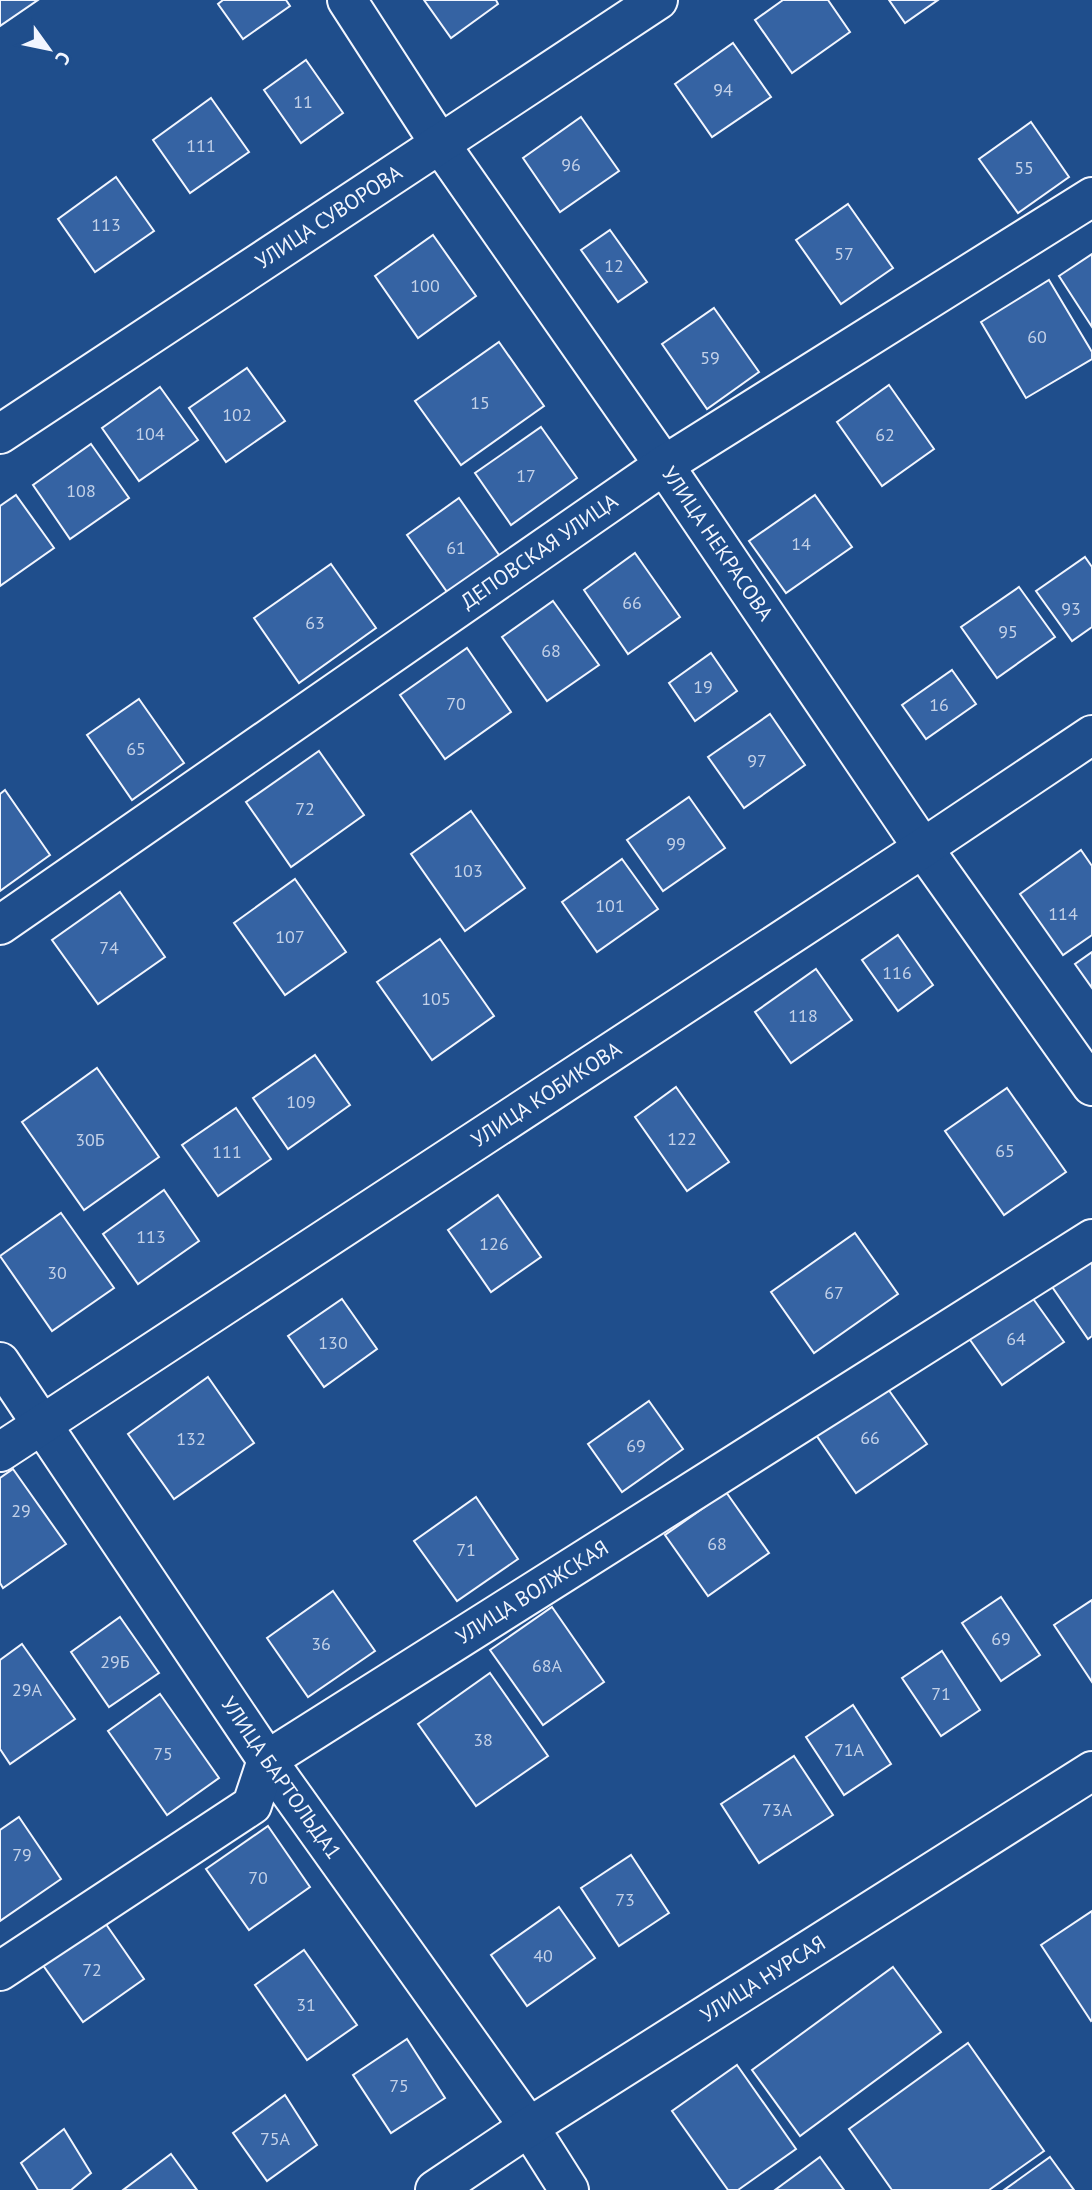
<svg xmlns="http://www.w3.org/2000/svg" width="1092" height="2190" viewBox="0 0 1092 2190" font-family="'PT Sans',sans-serif">
<style>
.building{fill:#3563a3;stroke:#f2f6ff;stroke-width:2}
.lines{fill:none;stroke-linecap:round;stroke-linejoin:round}
.minor-casing{stroke:#f2f6ff;stroke-width:42}
.minor{stroke:#1f4e8c;stroke-width:38}
.labels{text-anchor:middle;stroke-width:5;stroke-linejoin:round;paint-order:stroke}
.number-label{font-size:18px;fill:#c3d1e8}
.street-label{font-size:21px;fill:#f2f6ff;stroke:#1f4e8c}
</style>
<rect width="100%" height="100%" fill="#1f4e8c"/>
<g class="building">
<polygon points="0,0 38,0 0,26"/>
<polygon points="223,0 286,0 290,6 243,39 218,4"/>
<polygon points="424,0 496,0 498,4 451,38"/>
<polygon points="783,0 828,0 850,32 792,73 755,20"/>
<polygon points="889,0 938,0 905,23"/>
<polygon points="733,43 771,97 712,137 675,84"/>
<polygon points="306,60 343,113 301,143 264,90"/>
<polygon points="211,98 249,152 190,193 153,140"/>
<polygon points="581,117 619,171 560,212 523,158"/>
<polygon points="1031,122 1069,177 1018,213 979,159"/>
<polygon points="116,177 154,231 95,272 58,219"/>
<polygon points="848,204 893,268 841,304 796,240"/>
<polygon points="610,230 647,282 618,302 581,250"/>
<polygon points="433,235 476,296 418,338 375,276"/>
<polygon points="1092,254 1092,327 1059,276"/>
<polygon points="1049,280 1092,352 1092,359 1026,398 981,322"/>
<polygon points="714,308 759,372 707,409 662,344"/>
<polygon points="499,342 544,406 461,465 415,401"/>
<polygon points="247,368 285,421 226,462 189,408"/>
<polygon points="889,385 934,449 882,486 837,422"/>
<polygon points="160,387 198,440 139,481 102,428"/>
<polygon points="541,427 577,478 511,525 475,473"/>
<polygon points="91,444 129,498 70,539 33,485"/>
<polygon points="16,495 54,548 0,586 0,506"/>
<polygon points="815,495 852,547 786,593 749,541"/>
<polygon points="459,498 504,562 452,599 407,535"/>
<polygon points="635,553 680,617 628,654 584,590"/>
<polygon points="1085,557 1092,567 1092,627 1072,641 1036,591"/>
<polygon points="331,564 376,628 299,683 254,618"/>
<polygon points="1019,587 1055,637 997,678 961,627"/>
<polygon points="553,601 599,665 547,701 502,637"/>
<polygon points="467,648 511,712 445,759 400,695"/>
<polygon points="711,653 737,691 695,721 669,683"/>
<polygon points="952,670 976,704 926,739 902,705"/>
<polygon points="139,699 184,763 132,800 87,735"/>
<polygon points="770,714 805,765 744,808 708,757"/>
<polygon points="319,751 364,815 291,867 246,802"/>
<polygon points="5,790 50,855 0,891 0,794"/>
<polygon points="689,797 725,848 663,891 627,840"/>
<polygon points="471,811 525,888 465,931 411,854"/>
<polygon points="1081,850 1092,866 1092,935 1063,955 1020,894"/>
<polygon points="622,859 658,909 597,952 562,902"/>
<polygon points="295,879 346,952 285,995 234,923"/>
<polygon points="120,892 165,957 98,1004 52,940"/>
<polygon points="898,935 933,985 898,1011 862,960"/>
<polygon points="440,939 494,1016 432,1060 377,982"/>
<polygon points="1092,952 1092,988 1075,964"/>
<polygon points="816,969 852,1020 791,1063 755,1012"/>
<polygon points="315,1055 350,1105 288,1149 253,1098"/>
<polygon points="97,1068 159,1157 84,1210 22,1122"/>
<polygon points="676,1087 729,1162 687,1191 635,1117"/>
<polygon points="1007,1088 1066,1172 1004,1215 945,1131"/>
<polygon points="236,1108 271,1159 218,1196 182,1145"/>
<polygon points="164,1190 199,1241 138,1284 103,1234"/>
<polygon points="498,1195 541,1257 491,1292 448,1230"/>
<polygon points="61,1213 114,1288 52,1331 0,1256"/>
<polygon points="855,1233 898,1294 814,1353 771,1292"/>
<polygon points="1092,1245 1092,1336 1088,1339 1046,1278"/>
<polygon points="1029,1293 1064,1342 1002,1385 968,1337"/>
<polygon points="342,1299 377,1349 324,1387 288,1336"/>
<polygon points="208,1377 254,1443 174,1499 128,1434"/>
<polygon points="883,1382 927,1444 856,1493 814,1432"/>
<polygon points="649,1401 683,1449 622,1492 588,1444"/>
<polygon points="13,1469 66,1544 3,1588 0,1583 0,1478"/>
<polygon points="726,1492 769,1553 708,1596 665,1535"/>
<polygon points="476,1497 518,1559 457,1601 414,1541"/>
<polygon points="333,1591 375,1651 308,1697 267,1638"/>
<polygon points="1001,1597 1040,1655 1001,1681 962,1623"/>
<polygon points="1092,1600 1092,1682 1054,1625"/>
<polygon points="552,1607 604,1682 543,1725 490,1650"/>
<polygon points="120,1617 159,1673 109,1707 71,1652"/>
<polygon points="22,1644 75,1719 10,1764 0,1749 0,1660"/>
<polygon points="942,1651 980,1710 941,1736 902,1678"/>
<polygon points="490,1673 548,1756 476,1806 418,1724"/>
<polygon points="160,1694 219,1778 167,1815 108,1731"/>
<polygon points="853,1705 891,1764 844,1795 806,1737"/>
<polygon points="794,1756 833,1815 759,1863 721,1804"/>
<polygon points="19,1817 61,1879 0,1921 0,1830"/>
<polygon points="268,1826 310,1887 249,1930 206,1869"/>
<polygon points="631,1855 669,1913 619,1946 581,1888"/>
<polygon points="559,1907 595,1958 527,2006 491,1955"/>
<polygon points="1092,1911 1092,2020 1091,2021 1041,1945"/>
<polygon points="101,1917 144,1979 83,2022 40,1961"/>
<polygon points="304,1950 357,2025 307,2060 255,1985"/>
<polygon points="893,1967 941,2032 800,2136 752,2070"/>
<polygon points="407,2039 445,2098 391,2133 353,2075"/>
<polygon points="968,2043 1044,2151 989,2190 892,2190 849,2129"/>
<polygon points="737,2065 796,2149 738,2190 728,2190 672,2111"/>
<polygon points="285,2095 317,2145 267,2181 233,2133"/>
<polygon points="64,2129 91,2173 71,2190 38,2190 21,2163"/>
<polygon points="171,2154 197,2190 123,2190"/>
<polygon points="820,2157 844,2190 775,2190"/>
<polygon points="1050,2157 1074,2190 1004,2190"/>
</g>
<g class="lines">
<g class="minor-casing">
<g id="minor">
<path id="s1" d="M347,0l93,144 224,321 259,383 169,238"/>
<path id="s2" d="M0,434l658,-434"/>
<path id="s3" d="M0,925l664,-460 428,-268"/>
<path id="s4" d="M0,1362l267,398 262,367 40,63"/>
<path id="s5" d="M0,1452l923,-604 169,-113"/>
<path id="s6" d="M0,1971l252,-166 15,-45 825,-521"/>
<path id="s7" d="M435,2190l94,-63 563,-356"/>
</g>
</g>
<use href="#minor" class="minor"/>
</g>
<g class="labels">
<g class="number-label">
<text x="723" y="96">94</text>
<text x="303" y="108">11</text>
<text x="201" y="152">111</text>
<text x="571" y="171">96</text>
<text x="1024" y="174">55</text>
<text x="106" y="231">113</text>
<text x="844" y="260">57</text>
<text x="614" y="272">12</text>
<text x="425" y="292">100</text>
<text x="1037" y="343">60</text>
<text x="710" y="364">59</text>
<text x="480" y="409">15</text>
<text x="237" y="421">102</text>
<text x="150" y="440">104</text>
<text x="885" y="441">62</text>
<text x="526" y="482">17</text>
<text x="81" y="497">108</text>
<text x="801" y="550">14</text>
<text x="456" y="554">61</text>
<text x="632" y="609">66</text>
<text x="1071" y="615">93</text>
<text x="315" y="629">63</text>
<text x="1008" y="638">95</text>
<text x="551" y="657">68</text>
<text x="703" y="693">19</text>
<text x="456" y="710">70</text>
<text x="939" y="711">16</text>
<text x="136" y="755">65</text>
<text x="757" y="767">97</text>
<text x="305" y="815">72</text>
<text x="676" y="850">99</text>
<text x="468" y="877">103</text>
<text x="610" y="912">101</text>
<text x="1063" y="920">114</text>
<text x="290" y="943">107</text>
<text x="109" y="954">74</text>
<text x="897" y="979">116</text>
<text x="436" y="1005">105</text>
<text x="803" y="1022">118</text>
<text x="301" y="1108">109</text>
<text x="682" y="1145">122</text>
<text x="90" y="1146">30Б</text>
<text x="1005" y="1157">65</text>
<text x="227" y="1158">111</text>
<text x="151" y="1243">113</text>
<text x="494" y="1250">126</text>
<text x="57" y="1279">30</text>
<text x="834" y="1299">67</text>
<text x="1016" y="1345">64</text>
<text x="333" y="1349">130</text>
<text x="870" y="1444">66</text>
<text x="191" y="1445">132</text>
<text x="636" y="1452">69</text>
<text x="21" y="1517">29</text>
<text x="717" y="1550">68</text>
<text x="466" y="1556">71</text>
<text x="1001" y="1645">69</text>
<text x="321" y="1650">36</text>
<text x="115" y="1668">29Б</text>
<text x="547" y="1672">68А</text>
<text x="27" y="1696">29А</text>
<text x="941" y="1700">71</text>
<text x="483" y="1746">38</text>
<text x="849" y="1756">71А</text>
<text x="163" y="1760">75</text>
<text x="777" y="1816">73А</text>
<text x="22" y="1861">79</text>
<text x="258" y="1884">70</text>
<text x="625" y="1906">73</text>
<text x="543" y="1962">40</text>
<text x="92" y="1976">72</text>
<text x="306" y="2011">31</text>
<text x="399" y="2092">75</text>
<text x="275" y="2145">75А</text>
</g>
<g class="street-label">
<text dy="7" stroke="none"><textPath href="#s2" startOffset="394">УЛИЦА СУВОРОВА</textPath></text>
<text dy="7" stroke="none"><textPath href="#s1" startOffset="658">УЛИЦА НЕКРАСОВА</textPath></text>
<text dy="7" stroke="none"><textPath href="#s3" startOffset="656">ДЕПОВСКАЯ УЛИЦА</textPath></text>
<text dy="7" stroke="none"><textPath href="#s5" startOffset="653">УЛИЦА КОБИКОВА</textPath></text>
<text dy="7" stroke="none"><textPath href="#s6" startOffset="663">УЛИЦА ВОЛЖСКАЯ</textPath></text>
<text dy="7" stroke="none"><textPath href="#s4" startOffset="502">УЛИЦА БАРТОЛЬДА1</textPath></text>
<text dy="7" stroke="none"><textPath href="#s7" startOffset="390">УЛИЦА НУРСАЯ</textPath></text>
</g>
</g>
<g transform="translate(49 49) rotate(123)" stroke="#1f4e8c" stroke-width="5" paint-order="stroke">
<path d="M0-5L12 26L0 18L-12 26Z" fill="#f2f6ff"/>
<text y="-10" font-size="19" font-weight="bold" text-anchor="middle" fill="#f2f6ff">С</text>
</g>
</svg>
